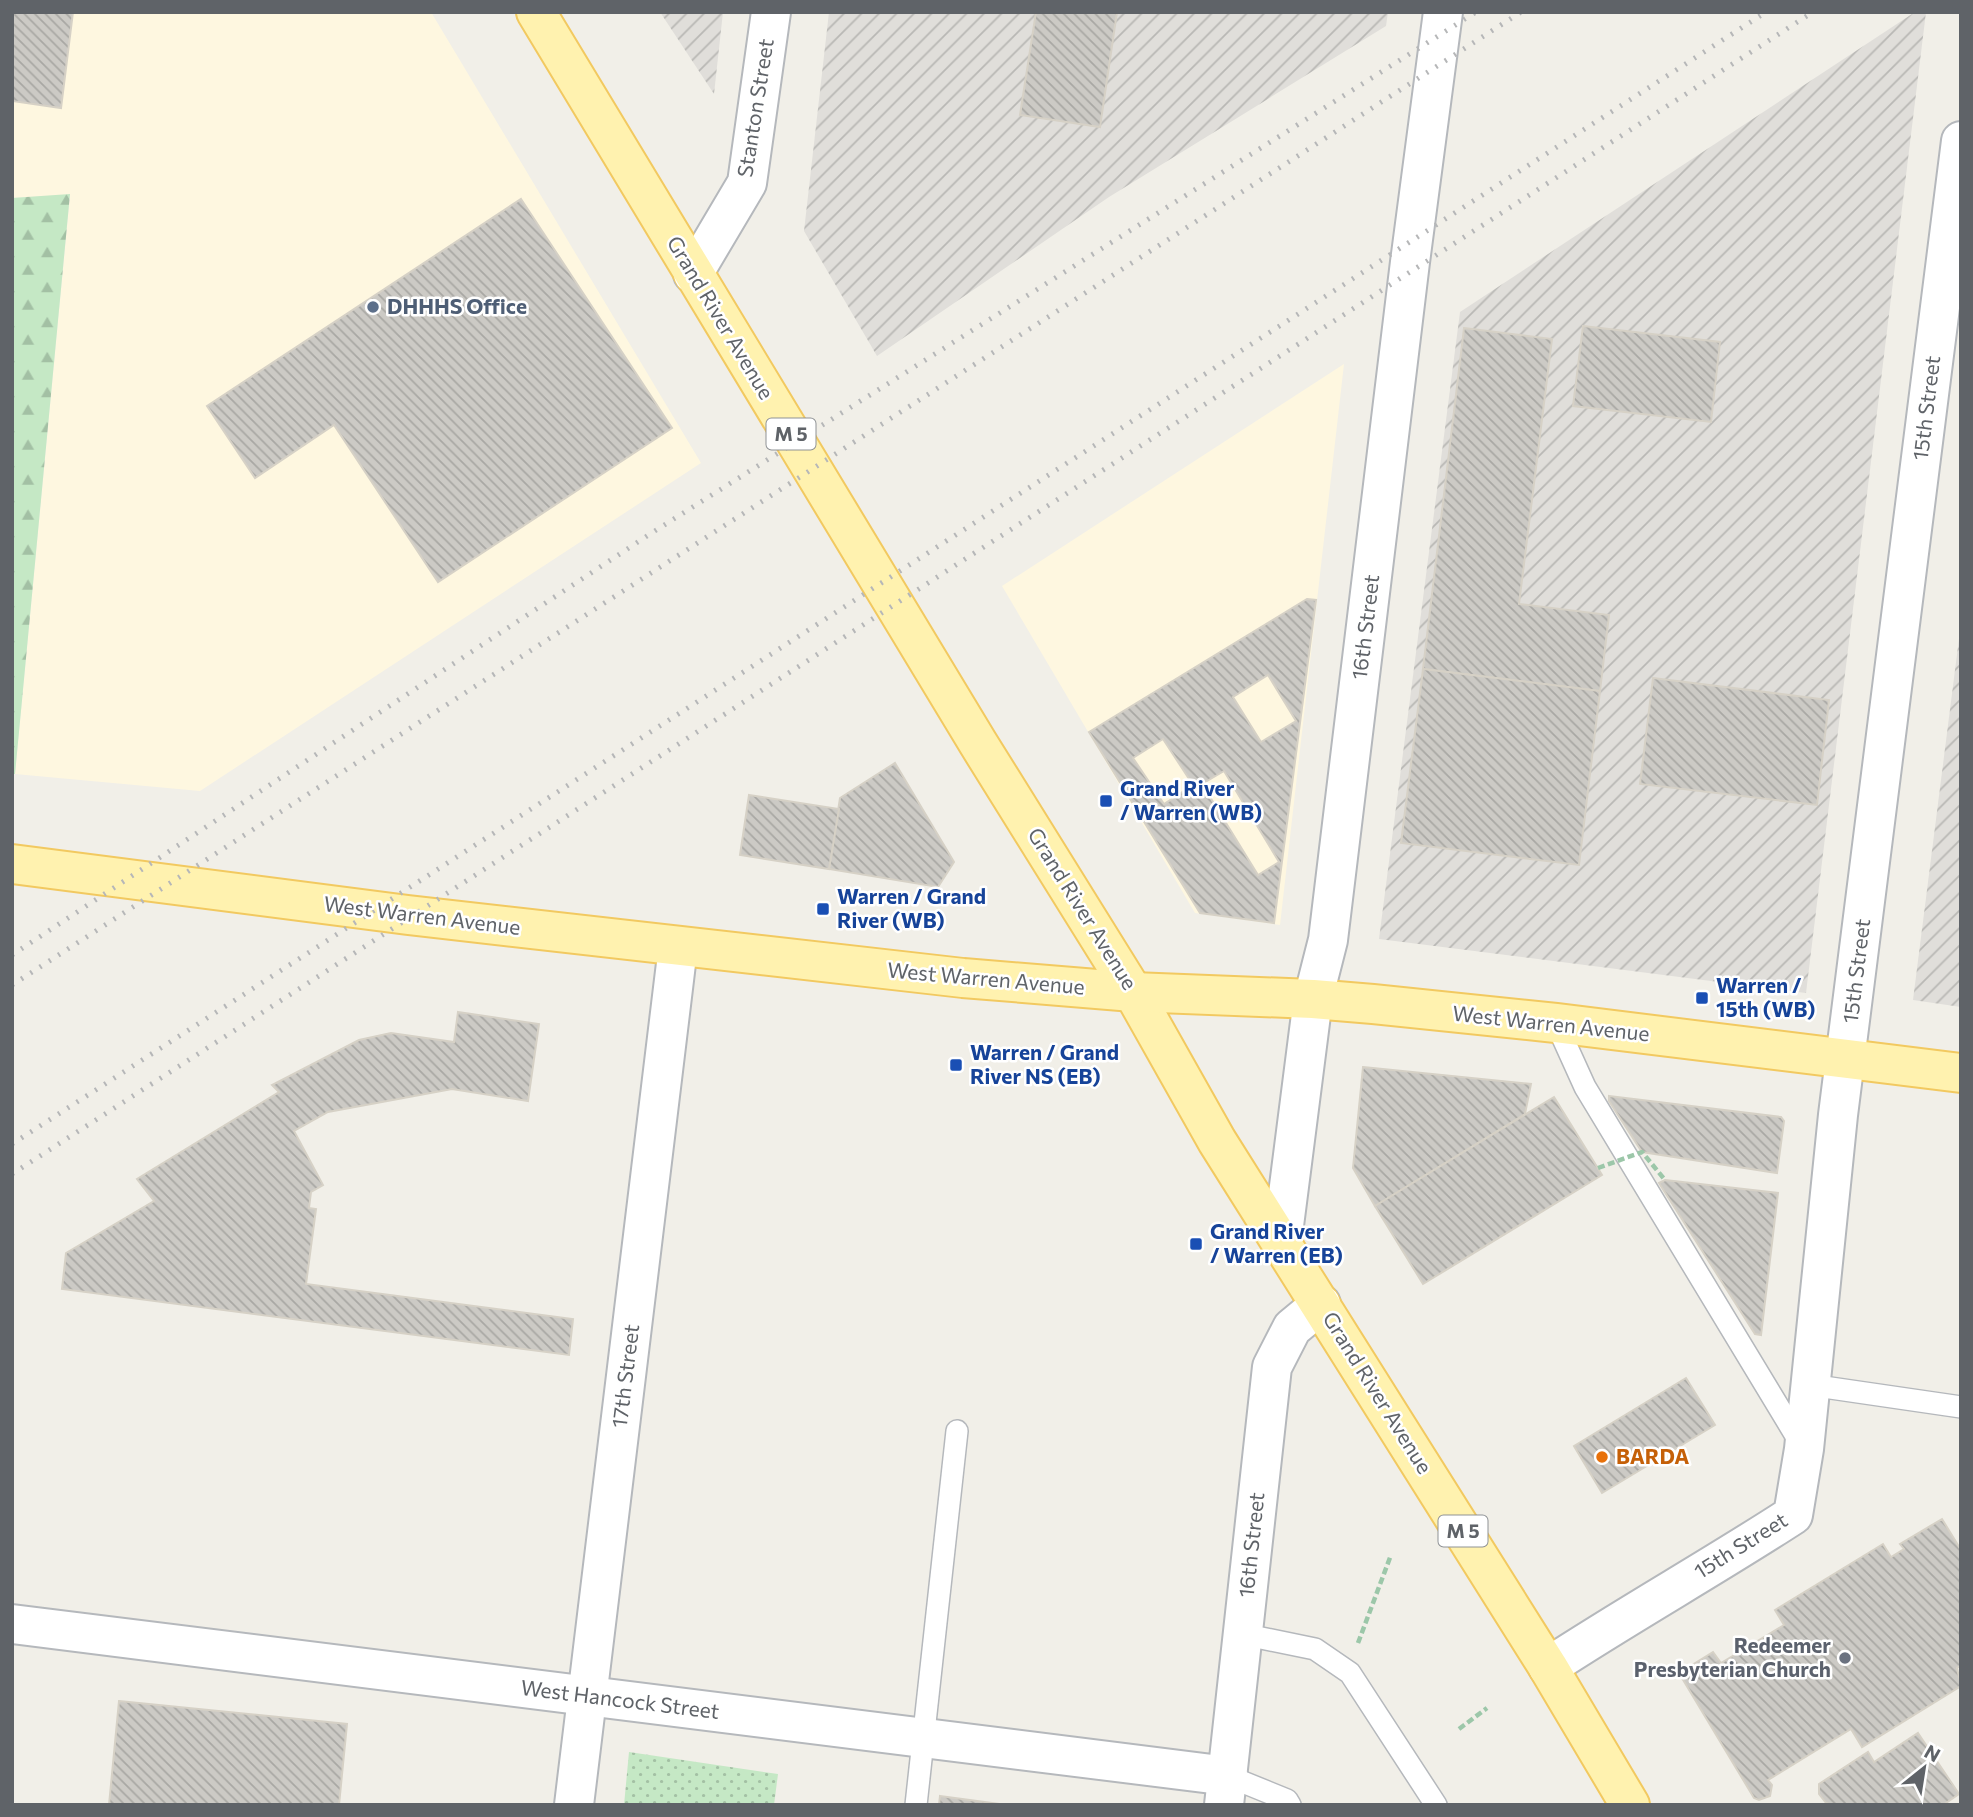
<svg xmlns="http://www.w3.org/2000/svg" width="1973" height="1817" viewBox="0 0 1973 1817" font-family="Commissioner,sans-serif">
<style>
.commercial{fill:#fef7e0}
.industrial{fill:url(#industrial-furrows)}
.grass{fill:url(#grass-dots)}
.forest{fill:url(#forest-firs)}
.building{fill:url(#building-back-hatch);stroke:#d6d1c6;stroke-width:2;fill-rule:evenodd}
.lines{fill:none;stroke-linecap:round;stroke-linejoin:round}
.service-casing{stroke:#b5b8bc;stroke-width:24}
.minor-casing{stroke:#b5b8bc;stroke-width:42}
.primary-casing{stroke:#f2c960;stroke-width:42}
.path{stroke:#9cc7a9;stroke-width:4.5;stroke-dasharray:7 3.5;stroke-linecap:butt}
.service{stroke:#fff;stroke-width:21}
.minor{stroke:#fff;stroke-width:38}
.primary{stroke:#fff2af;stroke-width:38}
.rail{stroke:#b6b7b8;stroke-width:5;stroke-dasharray:2 9;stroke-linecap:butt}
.path-bridge{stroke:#9cc7a9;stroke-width:4.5;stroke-dasharray:7 3.5;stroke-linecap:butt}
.service-dot{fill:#5c6f8a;stroke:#fff;stroke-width:2.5}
.transit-dot{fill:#1a4fb4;stroke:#fff;stroke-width:2.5}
.food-dot{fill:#e8710a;stroke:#fff;stroke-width:2.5}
.worship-dot{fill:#6b7280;stroke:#fff;stroke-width:2.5}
.labels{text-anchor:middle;stroke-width:5;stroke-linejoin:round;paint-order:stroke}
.shield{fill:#fff;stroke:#8f9295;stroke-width:2}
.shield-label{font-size:19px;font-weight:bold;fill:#5f6368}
.street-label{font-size:21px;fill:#5f6368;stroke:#fff}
.service-label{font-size:21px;font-weight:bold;fill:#4e5e75;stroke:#fff;text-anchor:start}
.transit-label{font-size:21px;font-weight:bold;fill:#164399;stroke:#fff;text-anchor:start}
.food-label{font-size:21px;font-weight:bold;fill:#c56008;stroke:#fff;text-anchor:start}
.worship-label{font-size:21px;font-weight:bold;fill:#5b616d;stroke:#fff;text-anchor:end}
</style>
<defs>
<pattern id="industrial-furrows" width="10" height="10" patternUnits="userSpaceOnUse" patternTransform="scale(1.75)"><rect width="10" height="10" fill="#e0deda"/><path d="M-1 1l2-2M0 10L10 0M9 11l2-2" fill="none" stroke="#b9b8b5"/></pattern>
<pattern id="grass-dots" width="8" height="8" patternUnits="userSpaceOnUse" patternTransform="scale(1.75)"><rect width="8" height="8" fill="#c5e8c5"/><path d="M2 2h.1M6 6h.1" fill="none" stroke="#a3c0a4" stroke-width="1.8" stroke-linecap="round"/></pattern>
<pattern id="forest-firs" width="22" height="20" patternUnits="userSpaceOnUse" patternTransform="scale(1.75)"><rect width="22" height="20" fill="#c5e8c5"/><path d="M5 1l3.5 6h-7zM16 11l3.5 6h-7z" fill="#a3c0a4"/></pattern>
<pattern id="building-back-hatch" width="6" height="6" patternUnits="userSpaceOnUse" patternTransform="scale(1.75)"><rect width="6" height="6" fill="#cccac5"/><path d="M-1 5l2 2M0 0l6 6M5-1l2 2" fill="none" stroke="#a9a8a4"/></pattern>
</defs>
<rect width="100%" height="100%" fill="#f1efe8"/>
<g class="commercial">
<polygon points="12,12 431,12 701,463 200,791 15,774 70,195 12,198"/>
<polygon points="1344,364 1280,925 1195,913 1002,586"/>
</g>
<g class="industrial">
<polygon points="660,12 723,12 714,94"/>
<polygon points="829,12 1388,12 1386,26 1109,197 877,356 804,231"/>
<polygon points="1915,12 1926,12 1806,993 1379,939 1460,312"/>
<polygon points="1961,623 1961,1007 1913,1000"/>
</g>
<polygon class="grass" points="629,1752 778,1774 774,1805 624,1805"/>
<polygon class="forest" points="70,194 15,774 12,774 12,198"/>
<g class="building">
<polygon points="12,12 73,12 61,108 12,101"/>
<polygon points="1036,12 1117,12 1100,127 1020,115"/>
<polygon points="521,199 672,428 438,582 334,425 255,478 207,406"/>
<polygon points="1583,326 1720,342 1711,422 1573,406"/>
<polygon points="1464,328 1552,339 1519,604 1609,615 1600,691 1423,669"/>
<path d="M1307,599l9,1 -42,323 -74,-10 -111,-181zM1268,675l28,46 -35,21 -28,-45zM1163,739l30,46 -29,19 -31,-46zM1224,771l55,91 -21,13 -56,-91z"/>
<polygon points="1423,669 1600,691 1579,865 1401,843"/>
<polygon points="1653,678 1829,700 1817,805 1640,784"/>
<polygon points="895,763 954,862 938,887 829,869 840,798"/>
<polygon points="749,795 839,809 829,869 740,855"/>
<polygon points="458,1012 539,1024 528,1101 452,1089 328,1112 294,1131 323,1185 311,1192 309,1208 316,1209 306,1284 573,1319 569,1355 62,1289 66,1253 154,1201 137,1179 279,1092 272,1085 359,1040 391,1033 454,1042"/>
<polygon points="1363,1067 1531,1084 1525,1114 1375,1206 1353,1168"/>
<polygon points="1609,1096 1781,1117 1784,1121 1777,1173 1642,1152 1609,1101"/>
<polygon points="1554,1097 1602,1175 1423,1284 1375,1206"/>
<polygon points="1665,1180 1778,1193 1761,1335 1755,1334 1659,1183"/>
<polygon points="1686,1378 1715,1425 1602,1493 1574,1446"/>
<polygon points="1942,1519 1961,1550 1961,1665 1957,1668 1961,1686 1862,1747 1851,1729 1768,1780 1772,1785 1770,1796 1759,1800 1754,1798 1679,1673 1713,1652 1721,1663 1784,1625 1775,1610 1883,1544 1891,1557 1904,1549 1900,1544"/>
<polygon points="119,1701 347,1724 339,1805 109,1805"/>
<polygon points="1918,1733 1959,1794 1943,1805 1833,1805 1826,1803 1819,1794 1819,1784 1868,1752 1874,1762"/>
<polygon points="940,1796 1007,1805 939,1805"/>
</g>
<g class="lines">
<g class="service-casing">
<g id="service">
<polyline points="1556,1023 1585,1087 1801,1444"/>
<polyline points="1810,1385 1961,1407"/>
<polyline points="1242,1634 1315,1649 1350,1673 1436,1805"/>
<polyline points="1228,1776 1287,1800 1290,1805"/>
<polyline points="916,1805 957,1431"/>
</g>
</g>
<g class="minor-casing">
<g id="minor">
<polyline points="693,274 747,183 771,12"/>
<polyline points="1282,1241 1313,999 1328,940 1410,262 1443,12"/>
<polyline points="12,1624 1228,1776"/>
<path d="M1548,1667c81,-53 165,-100 245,-152l11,-66 34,-334 123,-974"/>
<polyline points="574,1805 678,947"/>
<polyline points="1224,1805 1272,1367 1292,1328 1321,1304"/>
</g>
</g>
<g class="primary-casing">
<g id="primary">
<polyline points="536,12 978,743 1133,992 1217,1141 1548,1667 1630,1805"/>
<polyline points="12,864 408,915 963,978 1133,992 1313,999 1373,1004 1556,1023 1961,1073"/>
</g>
</g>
<g class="path">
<polyline points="1358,1643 1391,1555"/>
<polyline points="1459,1729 1487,1708"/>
</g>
<use href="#service" class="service"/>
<use href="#minor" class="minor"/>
<use href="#primary" class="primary"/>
<g class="rail">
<polyline points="12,955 650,534 1476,12"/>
<polyline points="12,985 1521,12"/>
<polyline points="12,1144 1766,12"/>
<polyline points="12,1174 1813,12"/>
</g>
<polyline class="path-bridge" points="1598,1168 1642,1152 1665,1180"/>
</g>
<circle class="service-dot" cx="373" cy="307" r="7"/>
<g class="transit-dot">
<rect x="1099" y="794" width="14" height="14" rx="3.5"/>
<rect x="816" y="902" width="14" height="14" rx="3.5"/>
<rect x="1695" y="991" width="14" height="14" rx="3.5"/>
<rect x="949" y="1058" width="14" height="14" rx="3.5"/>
<rect x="1189" y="1237" width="14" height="14" rx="3.5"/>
</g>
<circle class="food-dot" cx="1602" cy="1457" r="7"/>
<circle class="worship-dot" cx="1845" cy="1658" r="7"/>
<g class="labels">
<g class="shield">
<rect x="766.5" y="418.5" width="49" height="31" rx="5"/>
<rect x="1438.5" y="1515.5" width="49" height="31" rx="5"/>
</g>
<g class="shield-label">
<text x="791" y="441">M 5</text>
<text x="1463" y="1538">M 5</text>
</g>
<g class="street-label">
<text transform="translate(756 108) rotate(-81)" y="7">Stanton Street</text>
<text transform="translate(720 318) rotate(59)" y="7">Grand River Avenue</text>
<text transform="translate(1927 408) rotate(-83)" y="7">15th Street</text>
<text transform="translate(1366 627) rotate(-83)" y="7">16th Street</text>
<text transform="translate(1082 909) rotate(58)" y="7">Grand River Avenue</text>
<text transform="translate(422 916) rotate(7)" y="7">West Warren Avenue</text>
<text transform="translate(1857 971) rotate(-83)" y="7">15th Street</text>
<text transform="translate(986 979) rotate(5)" y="7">West Warren Avenue</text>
<text transform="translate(1551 1024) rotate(6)" y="7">West Warren Avenue</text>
<text transform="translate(626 1376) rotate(-83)" y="7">17th Street</text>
<text transform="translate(1377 1393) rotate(58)" y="7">Grand River Avenue</text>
<text transform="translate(1252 1545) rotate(-84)" y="7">16th Street</text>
<text transform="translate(1741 1546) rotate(-32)" y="7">15th Street</text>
<text transform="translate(620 1700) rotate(7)" y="7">West Hancock Street</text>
</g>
<g class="service-label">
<text x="387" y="314">DHHHS Office</text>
</g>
<g class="transit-label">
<text x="1120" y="796">Grand River<tspan x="1120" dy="24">/ Warren (WB)</tspan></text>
<text x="837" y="904">Warren / Grand<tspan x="837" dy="24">River (WB)</tspan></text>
<text x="1716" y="993">Warren /<tspan x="1716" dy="24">15th (WB)</tspan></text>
<text x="970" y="1060">Warren / Grand<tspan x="970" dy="24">River NS (EB)</tspan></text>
<text x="1210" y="1239">Grand River<tspan x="1210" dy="24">/ Warren (EB)</tspan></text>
</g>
<g class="food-label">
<text x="1616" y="1464">BARDA</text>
</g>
<g class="worship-label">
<text x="1831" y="1653">Redeemer<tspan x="1831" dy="24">Presbyterian Church</tspan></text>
</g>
</g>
<rect width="1973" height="1817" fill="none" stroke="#5f6368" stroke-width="28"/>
<g transform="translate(1924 1768) rotate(30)" stroke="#ffffff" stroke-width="5" paint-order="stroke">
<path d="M0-5L12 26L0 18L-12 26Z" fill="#5f6368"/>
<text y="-10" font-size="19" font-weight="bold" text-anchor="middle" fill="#5f6368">N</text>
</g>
</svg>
